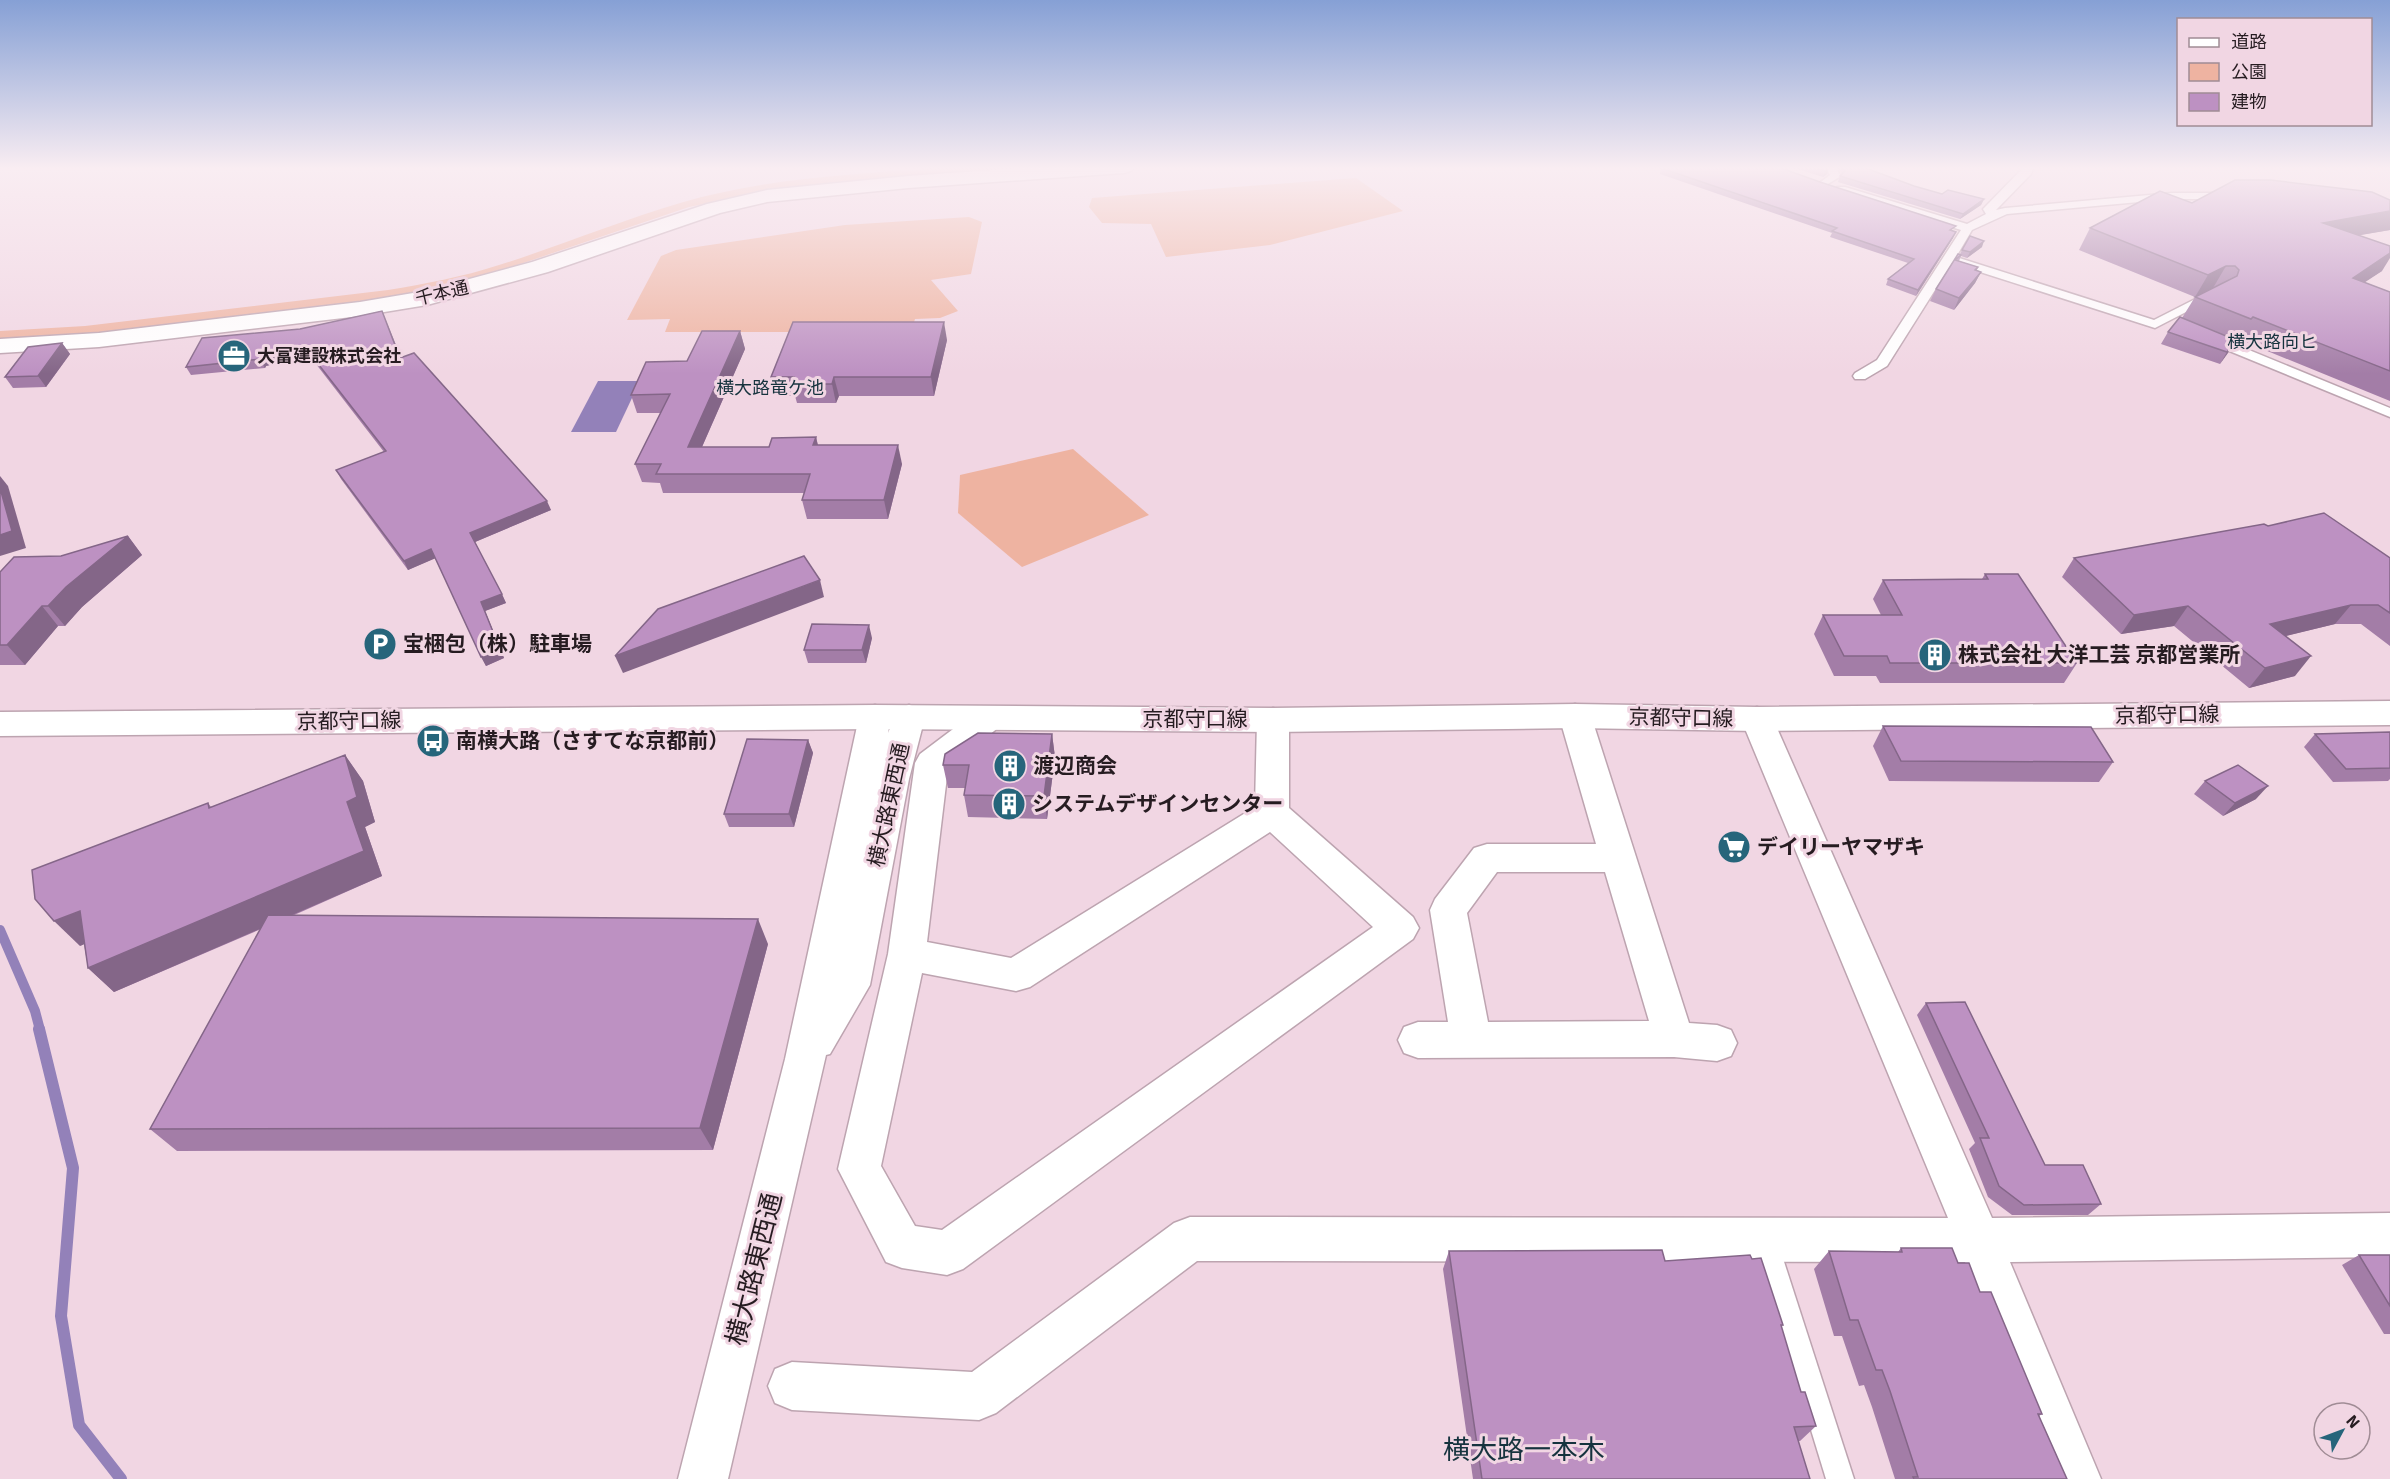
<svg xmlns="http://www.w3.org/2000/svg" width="2390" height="1479" viewBox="0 0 2390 1479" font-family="Signika,'Noto Sans JP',sans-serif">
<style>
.green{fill:#eeb3a1}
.water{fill:#9381b9}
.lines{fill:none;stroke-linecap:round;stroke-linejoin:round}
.stream-far1{stroke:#9381b9;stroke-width:10}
.stream{stroke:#9381b9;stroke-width:12}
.service-casing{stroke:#bda4b0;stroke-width:3}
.minor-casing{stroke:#bda4b0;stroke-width:3}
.tertiary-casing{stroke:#bda4b0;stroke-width:3}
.primary-casing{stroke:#bda4b0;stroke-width:3}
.service{fill:#fff;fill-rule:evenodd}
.minor{fill:#fff;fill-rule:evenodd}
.tertiary{fill:#fff;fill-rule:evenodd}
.primary{fill:#fff;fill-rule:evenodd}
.wall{fill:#a37da7}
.shaded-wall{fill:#846688}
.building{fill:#bd91c2;stroke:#846688;stroke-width:1.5}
.labels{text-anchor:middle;stroke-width:6;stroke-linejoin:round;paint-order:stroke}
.far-street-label{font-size:18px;fill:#261c21;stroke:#f1d6e3}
.far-neighbourhood-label{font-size:18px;fill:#16333e;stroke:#f1d6e3}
.far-poi-label{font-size:18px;font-weight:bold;fill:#261c21;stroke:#f1d6e3;text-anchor:start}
.poi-label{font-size:21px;font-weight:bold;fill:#261c21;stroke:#f1d6e3;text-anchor:start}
.street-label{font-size:21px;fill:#261c21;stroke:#f1d6e3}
.near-street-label{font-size:26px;fill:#261c21;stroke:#f1d6e3}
.near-neighbourhood-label{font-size:27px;fill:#16333e;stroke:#f1d6e3}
</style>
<rect width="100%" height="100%" fill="#f1d6e3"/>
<g class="green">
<path d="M952,167h83c-115,10 -232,16 -346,40l-216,73 -85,20 -318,37 -70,4v-10l85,-5 303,-36c37,-6 74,-13 111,-25 61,-19 120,-44 181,-62 87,-26 182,-29 272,-36z"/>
<polygon points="1356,178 1403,211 1270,245 1166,257 1151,224 1102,223 1089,207 1092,198"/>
<polygon points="969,217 982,222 971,274 931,280 958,311 940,318 915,319 911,332 665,332 670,319 627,320 661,256 676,250 845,225"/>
<polygon points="1073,449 1149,515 1022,567 958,513 960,475"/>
</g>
<polygon class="water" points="598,381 640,381 616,432 571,432"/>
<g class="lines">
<polyline class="stream-far1" points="0,930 35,1011 40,1030"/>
<polyline class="stream" points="39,1029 73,1168 61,1316 79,1425 121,1479"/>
<g class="service-casing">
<g id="service">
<polygon points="1825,167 1835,167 1841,176 1823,187 1818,184 1830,175"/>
<polygon points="2024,167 2034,167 2031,174 1996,210 2005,208 2172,193 2230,193 2236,196 2230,199 2172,199 2007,214 1972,230 1956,257 2154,320 2207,293 2211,292 2217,296 2155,328 1952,263 1887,366 1865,379 1855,379 1853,376 1855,373 1877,360 1961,230 1837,191 1837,187 1845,187 1967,224 1986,214 1983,209 1985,207"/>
<polygon points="2210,334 2390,408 2390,417 2205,341 2204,338 2205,335"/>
<polygon points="1765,1228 1774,1232 1777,1240 1854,1479 1826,1479 1753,1240 1756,1232"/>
</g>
</g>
<g class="minor-casing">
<g id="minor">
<polygon points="1036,167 1134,167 1131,171 1124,173 908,188 767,202 720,213 548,272 427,305 360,316 99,347 0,353 0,339 99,333 360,302 425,291 532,262 707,204 767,190 908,176"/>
<path d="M1575,704l11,4 5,8 98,307 28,2 14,5 6,13 -6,13 -14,5 -43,-4 -256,1 -14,-5 -6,-13 6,-13 14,-5h30l-18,-112 5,-11 39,-51 13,-4h109l-37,-128 5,-8zM1497,872h108l44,149 -161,1 -21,-109z"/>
<path d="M988,707l11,4 5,8 -5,8 -51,41 -21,174 84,16 244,-151 2,-87 4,-8 12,-4 12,4 4,8v88l124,109 6,11 -6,11 -450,330 -16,6 -45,-7 -16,-6 -48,-93 50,-215 27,-191 5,-9 57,-43zM1270,832l103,95 -431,303 -27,-4 -34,-60 41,-193 94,18 14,-4z"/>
<polygon points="1757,707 1768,711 1773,719 1992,1218 2390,1213 2390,1257 2010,1262 2101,1479 2051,1479 1965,1262 1197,1261 996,1413 979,1420 792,1410 775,1403 768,1386 775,1369 792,1362 972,1372 1174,1223 1190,1217 1948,1218 1741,719 1746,711"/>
</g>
</g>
<g class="tertiary-casing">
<polygon id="tertiary" points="875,705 886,709 891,717 888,733 898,709 909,705 920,709 925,717 909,779 870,985 830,1054 826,1055 728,1479 678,1479 785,1059 859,717 864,709"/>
</g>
<g class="primary-casing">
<polygon id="primary" points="2390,701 2390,725 1757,731 1575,728 1273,732 875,729 0,736 0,712 875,705 1273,708 1575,704 1757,707"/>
</g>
<use href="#service" class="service"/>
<use href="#minor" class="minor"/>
<use href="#tertiary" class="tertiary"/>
<use href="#primary" class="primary"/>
</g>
<g class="wall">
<polygon points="1791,167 1828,167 1827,174 1823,177"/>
<polygon points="1837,167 1863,167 1914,186 1942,194 1984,199 1981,205 1960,219 1838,182 1840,176 1842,174"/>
<polygon points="1661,168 1954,231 1953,238 1916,296 1886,285 1888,279 1908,263 1830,237 1832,233 1660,174"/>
<polygon points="2192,203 2390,230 2359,235 2382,271 2364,282 2390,292 2390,401 2238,339 2236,342 2235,342 2220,364 2161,344 2168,332 2182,318 2195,297 2079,250 2090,228"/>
<polygon points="1982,247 1967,258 1961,256 1959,261 1978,267 1977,270 1981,272 1975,283 1954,310 1930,301 1936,289 1960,254 1962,250"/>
<polygon points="382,311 401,357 551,510 475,542 506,603 485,611 504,658 486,666 435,558 408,570 341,479 336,470 384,452 309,355 266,366 265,368 191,375 186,367 300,329"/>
<polygon points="740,331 745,349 702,447 769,447 816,437 818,445 902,464 888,519 807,519 802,500 804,493 663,493 660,483 642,482 635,464 661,413 637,413 631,395"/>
<polygon points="947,340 934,396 839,396 836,403 797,403 795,396 776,396 771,377"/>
<polygon points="62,343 70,354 46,387 13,388 5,377"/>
<polygon points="2268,526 2390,558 2390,646 2361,624 2335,624 2285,636 2295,676 2249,688 2174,626 2121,634 2062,577 2074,558"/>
<polygon points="128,536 142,555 82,607 65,626 58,626 25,665 0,665 0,572 61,556"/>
<polygon points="1985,574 2077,663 2064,683 1880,683 1876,676 1834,676 1814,634 1823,615 1881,615 1873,599 1883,580 1982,579"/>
<polygon points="872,638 866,663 808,663 804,650"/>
<polygon points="1883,726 2113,762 2099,782 1889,781 1873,746"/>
<polygon points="2390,732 2390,779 2388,781 2333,782 2304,747 2315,734"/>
<polygon points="1052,734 1055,757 1047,819 968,817 964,795 965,788 948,788 943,765"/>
<polygon points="808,740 813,753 794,827 729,827 724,814"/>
<polygon points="345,755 363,781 375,822 365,827 382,876 292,916 768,944 713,1150 177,1151 150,1129 261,929 114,992 88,968 84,944 80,946 208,803 211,807"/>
<polygon points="2205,781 2256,799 2223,816 2194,794"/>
<polygon points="1926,1003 2045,1165 2101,1204 2088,1215 2012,1215 1988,1197 1969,1149 1975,1143 1917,1015"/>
<polygon points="1901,1248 1958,1263 1980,1292 2042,1414 2039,1416 2067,1479 1895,1479 1872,1407 1864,1385 1859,1386 1842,1336 1834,1336 1814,1269 1829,1251 1898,1252"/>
<polygon points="1449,1251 1665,1261 1783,1325 1781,1327 1801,1392 1816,1426 1800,1441 1798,1441 1810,1479 1473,1479 1443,1269"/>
<polygon points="2359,1255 2390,1255 2390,1334 2384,1334 2342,1265"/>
</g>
<g class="shaded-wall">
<polygon points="1829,168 1827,174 1823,177 1825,171"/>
<polygon points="1984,199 1981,205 1960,219 1963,214"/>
<polygon points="2390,211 2390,230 2309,244 2323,223"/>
<polygon points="1956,232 1953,238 1916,296 1918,290"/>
<polygon points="1984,241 1982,247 1967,258 1970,252"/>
<polygon points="2390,253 2390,258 2382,271 2338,300 2353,278"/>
<polygon points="2226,266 2213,288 2195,297 2208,275"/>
<polygon points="1981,272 1975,283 1954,310 1959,298"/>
<polygon points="944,322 947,340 934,396 931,377"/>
<polygon points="740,331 745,349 694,465 688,447"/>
<polygon points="2236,340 2228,353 2220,364 2227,352"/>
<polygon points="62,343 70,354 46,387 38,376"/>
<polygon points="305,347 309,355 266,366 265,368 260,359 261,357"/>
<polygon points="834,377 839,396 836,403 832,384"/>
<polygon points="816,437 820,456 813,445"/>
<polygon points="898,445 902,464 888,519 884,500"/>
<polygon points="0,476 8,486 26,548 0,556"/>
<polygon points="547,501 551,510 475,542 470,533"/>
<polygon points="128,536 142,555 82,607 65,626 48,606 66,587"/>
<polygon points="431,549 436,558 408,570 404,561"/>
<polygon points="820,580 824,597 623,673 615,656"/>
<polygon points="502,594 506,603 485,611 504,658 486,666 481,657 481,602"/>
<polygon points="2351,605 2335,624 2254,644 2270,624"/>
<polygon points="42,606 58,626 25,665 7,645"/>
<polygon points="2188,606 2174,626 2121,634 2134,615"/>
<polygon points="869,625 872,638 866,663 862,650"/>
<polygon points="2311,656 2295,676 2249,688 2265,668"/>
<polygon points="1052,734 1055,757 1047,819 1044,796"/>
<polygon points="808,740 813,753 794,827 789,814"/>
<polygon points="345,755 363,781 375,822 365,827 382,876 114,992 88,968 347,802"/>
<polygon points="2268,786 2256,799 2223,816 2235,803"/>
<polygon points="80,911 105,935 80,946 54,921"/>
<polygon points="758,919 768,944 713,1150 700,1128"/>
</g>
<g class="building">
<polygon points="1663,167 1778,167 1820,182 1956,226 1950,230 1956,232 1918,290 1888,279 1914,259 1832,231 1837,228 1661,168"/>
<polygon points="1812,167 1828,167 1829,168 1825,171"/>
<polygon points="1843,167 1863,167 1914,186 1942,194 1948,190 1984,199 1963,214 1840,176 1845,171"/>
<polygon points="2235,180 2270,180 2372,192 2390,200 2390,211 2323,223 2390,246 2390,253 2353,278 2390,292 2390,371 2253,317 2251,319 2195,297 2237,276 2239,270 2235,266 2226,266 2208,275 2090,228 2160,191 2192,203"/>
<polygon points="1970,236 1984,241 1970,252 1962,250"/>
<polygon points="1958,254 1961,255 1955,260 1978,267 1975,270 1981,272 1959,298 1936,289"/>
<polygon points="382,311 400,358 414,353 547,501 470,533 502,594 481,602 500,649 481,657 431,549 404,561 336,470 386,451 305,347 261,357 260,359 186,367 202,338 300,329"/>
<polygon points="2180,317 2236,340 2227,352 2168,332"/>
<polygon points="793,322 944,322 931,377 834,377 832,384 792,384 794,377 771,377"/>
<polygon points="702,331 740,331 688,447 769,447 772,438 816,437 813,445 898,445 884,500 802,500 810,474 656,474 661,464 635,464 670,394 631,395 646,362 687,361"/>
<polygon points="62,343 38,376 5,377 28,347"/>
<polygon points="0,488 12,531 0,535"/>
<polygon points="2324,513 2390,558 2390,613 2378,605 2351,605 2270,624 2311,656 2265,668 2188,606 2134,615 2074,558 2264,524 2268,526"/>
<polygon points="128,536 66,587 48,606 42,606 7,645 0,645 0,572 14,557 61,556"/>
<polygon points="804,556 820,580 615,656 658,609"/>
<polygon points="1985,574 2018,574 2077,663 1890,663 1887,656 1844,656 1823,615 1902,615 1883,580 1988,579"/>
<polygon points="812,624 869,625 862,650 804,650"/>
<polygon points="1883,726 2091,727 2113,762 1901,761"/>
<polygon points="2390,732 2390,768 2346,769 2315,734"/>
<polygon points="978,733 1052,734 1044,796 964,795 969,765 943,765 945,754"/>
<polygon points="747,739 808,740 789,814 724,814"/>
<polygon points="345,755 357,797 347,802 364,851 88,968 80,911 54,921 35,899 32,870 208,803 209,808"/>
<polygon points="2238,765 2268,786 2235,803 2205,781"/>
<polygon points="268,915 758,919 700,1128 150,1129"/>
<polygon points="1965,1002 2045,1165 2083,1165 2101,1204 2024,1205 1999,1186 1980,1138 1989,1138 1926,1003"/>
<polygon points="1901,1248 1952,1248 1958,1263 1969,1263 1980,1292 1991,1292 2042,1414 2038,1414 2067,1479 1914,1479 1913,1477 1918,1477 1890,1391 1882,1370 1876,1370 1858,1320 1850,1320 1829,1251 1902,1252"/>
<polygon points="1662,1250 1665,1261 1750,1255 1752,1259 1761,1258 1783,1325 1781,1325 1801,1392 1805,1392 1816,1426 1794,1427 1810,1479 1482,1479 1449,1251"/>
<polygon points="2359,1255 2390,1255 2390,1306"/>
</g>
<linearGradient id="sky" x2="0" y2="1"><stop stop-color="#86a0d5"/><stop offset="0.45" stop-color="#f9edf2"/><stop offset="1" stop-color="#f9edf2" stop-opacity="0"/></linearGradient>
<rect width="2390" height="374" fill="url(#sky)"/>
<defs>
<g id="office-disc" transform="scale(1.725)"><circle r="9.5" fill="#26657b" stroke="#f1d6e3"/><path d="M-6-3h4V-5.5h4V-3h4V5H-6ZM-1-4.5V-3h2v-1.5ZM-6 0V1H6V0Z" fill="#fff"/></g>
<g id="parking-disc" transform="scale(1.725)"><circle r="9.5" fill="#26657b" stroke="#f1d6e3"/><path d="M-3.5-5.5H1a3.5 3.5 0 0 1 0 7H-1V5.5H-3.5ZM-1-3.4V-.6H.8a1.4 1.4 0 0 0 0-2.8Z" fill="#fff"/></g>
<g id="building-disc" transform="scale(1.725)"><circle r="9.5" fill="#26657b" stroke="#f1d6e3"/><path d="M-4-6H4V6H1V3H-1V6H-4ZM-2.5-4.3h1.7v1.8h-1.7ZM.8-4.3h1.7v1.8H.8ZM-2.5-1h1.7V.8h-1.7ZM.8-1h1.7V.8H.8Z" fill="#fff"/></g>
<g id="bus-disc" transform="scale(1.725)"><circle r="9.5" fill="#26657b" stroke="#f1d6e3"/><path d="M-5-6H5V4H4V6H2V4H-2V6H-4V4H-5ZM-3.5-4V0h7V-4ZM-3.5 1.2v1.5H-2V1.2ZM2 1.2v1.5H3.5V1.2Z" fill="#fff"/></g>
<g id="supermarket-disc" transform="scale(1.725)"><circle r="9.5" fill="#26657b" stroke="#f1d6e3"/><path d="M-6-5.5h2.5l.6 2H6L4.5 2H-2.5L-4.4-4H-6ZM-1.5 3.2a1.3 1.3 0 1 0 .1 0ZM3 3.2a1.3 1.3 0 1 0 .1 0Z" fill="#fff"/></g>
</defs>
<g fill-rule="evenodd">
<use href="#office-disc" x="234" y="356"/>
<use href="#parking-disc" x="380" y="644"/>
<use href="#building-disc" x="1935" y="655"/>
<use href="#bus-disc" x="433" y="741"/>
<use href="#building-disc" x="1010" y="766"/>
<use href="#building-disc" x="1009" y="804"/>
<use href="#supermarket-disc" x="1734" y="847"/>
</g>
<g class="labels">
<g class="far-street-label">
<text transform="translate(442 293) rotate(-13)" y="6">千本通</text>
</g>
<g class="far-neighbourhood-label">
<text x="2272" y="348">横大路向ヒ</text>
<text x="770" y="394">横大路竜ケ池</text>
</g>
<g class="far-poi-label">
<text x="257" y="362">大富建設株式会社</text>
</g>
<g class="poi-label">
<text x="403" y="651">宝梱包（株）駐車場</text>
<text x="1958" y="662">株式会社 大洋工芸 京都営業所</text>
<text x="456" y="748">南横大路（さすてな京都前）</text>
<text x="1033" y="773">渡辺商会</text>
<text x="1032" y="811">システムデザインセンター</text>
<text x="1757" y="854">デイリーヤマザキ</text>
</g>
<g class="street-label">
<text transform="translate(2167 715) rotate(-1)" y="7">京都守口線</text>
<text transform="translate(1681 718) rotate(1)" y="7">京都守口線</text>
<text x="1195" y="726">京都守口線</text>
<text transform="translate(349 721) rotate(-1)" y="7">京都守口線</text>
<text transform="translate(889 805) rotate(-78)" y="7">横大路東西通</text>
</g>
<g class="near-street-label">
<text transform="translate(754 1269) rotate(-76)" y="9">横大路東西通</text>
</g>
<g class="near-neighbourhood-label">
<text x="1524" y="1459">横大路一本木</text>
</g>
</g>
<rect x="2177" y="18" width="195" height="108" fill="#f1d6e3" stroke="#a08c95" stroke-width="1.5"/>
<rect x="2189" y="38" width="30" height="9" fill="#ffffff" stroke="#a08c95" stroke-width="1.5"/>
<text x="2231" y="48" font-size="18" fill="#261c21">道路</text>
<rect x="2189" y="63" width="30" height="18" fill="#eeb3a1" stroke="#a08c95" stroke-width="1.5"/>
<text x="2231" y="78" font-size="18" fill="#261c21">公園</text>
<rect x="2189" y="93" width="30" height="18" fill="#bd91c2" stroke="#a08c95" stroke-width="1.5"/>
<text x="2231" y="108" font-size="18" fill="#261c21">建物</text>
<g transform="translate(2342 1431) rotate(49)"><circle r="28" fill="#f1d6e3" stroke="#a08c95" stroke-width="1.5"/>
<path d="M0-4.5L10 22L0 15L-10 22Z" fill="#26657b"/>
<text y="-9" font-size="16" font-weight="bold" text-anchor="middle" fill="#261c21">N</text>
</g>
</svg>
